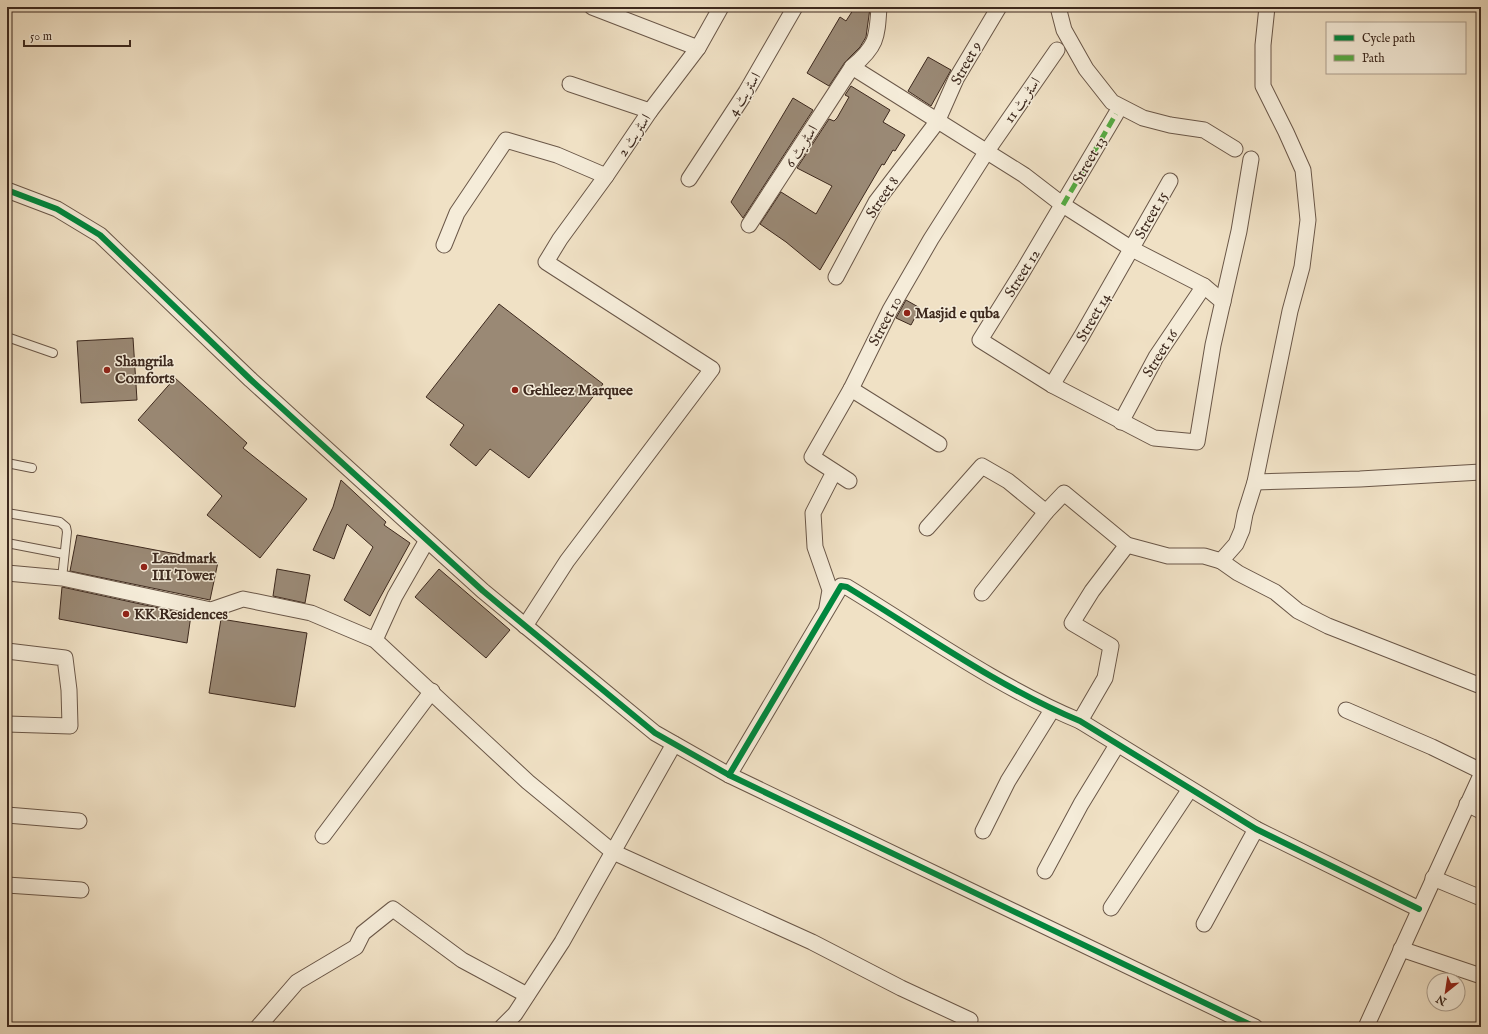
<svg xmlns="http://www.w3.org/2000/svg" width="1488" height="1034" viewBox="0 0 1488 1034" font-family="'IM FELL English',Amiri,serif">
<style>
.building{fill:#9a8975;stroke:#3d291e}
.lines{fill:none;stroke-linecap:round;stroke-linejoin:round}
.lane-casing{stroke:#6a5748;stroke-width:10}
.street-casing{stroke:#6a5748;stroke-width:17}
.lane{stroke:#f5ecd9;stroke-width:8}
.street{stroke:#f5ecd9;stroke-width:15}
.quiet{stroke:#55ab43;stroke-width:5;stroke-dasharray:10 5;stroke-linecap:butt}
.cycleway-casing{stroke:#f5ecd9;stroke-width:8}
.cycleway{stroke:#00873e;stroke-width:6}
.poi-dot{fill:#8f2418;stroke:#f5ecd9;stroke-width:1.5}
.labels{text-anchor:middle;stroke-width:3;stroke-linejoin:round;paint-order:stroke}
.street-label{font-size:15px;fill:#3d291e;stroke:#f5ecd9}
.poi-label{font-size:15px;font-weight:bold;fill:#3d291e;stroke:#f5ecd9;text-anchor:start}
</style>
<rect width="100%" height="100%" fill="#f0e1c5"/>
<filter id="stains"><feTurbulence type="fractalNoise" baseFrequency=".005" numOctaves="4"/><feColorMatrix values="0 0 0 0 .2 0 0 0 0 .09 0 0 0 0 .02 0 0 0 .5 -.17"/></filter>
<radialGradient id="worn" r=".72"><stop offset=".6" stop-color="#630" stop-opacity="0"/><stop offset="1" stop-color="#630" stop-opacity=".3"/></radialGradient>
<g class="building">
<polygon points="855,7 870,8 866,37 860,47 845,62 829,86 807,73 840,17 846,21"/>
<polygon points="928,57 951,70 931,106 908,91"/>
<polygon points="851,86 890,110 883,122 905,135 895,151 893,150 884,165 882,164 820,270 786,242 760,224 781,192 816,214 832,186 797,168 829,119 834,121 837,118 849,97 845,95"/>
<polygon points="793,98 813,110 743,218 731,202"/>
<polygon points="906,300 920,308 911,325 896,318"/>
<polygon points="499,304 603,384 529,478 490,449 476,466 450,445 464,425 426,397"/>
<polygon points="133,338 137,400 81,403 77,341"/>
<polygon points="175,378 247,443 243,448 307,499 260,558 207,515 222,496 138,420"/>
<polygon points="341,480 386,522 384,525 410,543 370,616 344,600 373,547 347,524 334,559 313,550 333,507"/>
<polygon points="77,535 218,562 210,600 70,571"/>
<polygon points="277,569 310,575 305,603 273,596"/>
<polygon points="439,569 510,630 486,658 415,597"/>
<polygon points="62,587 191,615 187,643 59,619"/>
<polygon points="221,619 307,633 295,707 209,693"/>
</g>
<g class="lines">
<g class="lane-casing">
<g id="lane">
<polyline points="7,337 53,353"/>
<polyline points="7,463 32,468"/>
<polyline points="7,513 60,522 66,527 67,532 62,578"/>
<polyline points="7,543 64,554"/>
</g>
</g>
<g class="street-casing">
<g id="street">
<polyline points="592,7 698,48"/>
<polyline points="1058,7 1064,30 1086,69 1112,102 1143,118 1170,125 1204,130 1235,149"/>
<polyline points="1267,7 1263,45 1263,86 1286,132 1303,170 1308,220 1302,267 1290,311 1255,482 1245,514 1242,530 1236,544 1221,561 1238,573 1275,592 1298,611 1328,626 1481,686"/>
<polyline points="852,67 1024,175 1063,205 1132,249 1204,286 1223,302"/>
<polyline points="570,84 650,111"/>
<polyline points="1116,114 1023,271 980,340 1052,385 1154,438 1197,442 1213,345 1239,231 1251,159"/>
<polyline points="689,179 746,92 795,7"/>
<polyline points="7,190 57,209 100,235 251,380 483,591 655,733 729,775 1255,1027"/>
<path d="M749,225l103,-158c25,-21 25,-29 27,-60"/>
<polyline points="444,245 457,213 506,140 557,155 606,176"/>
<polyline points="836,277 876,202 937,122 956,79 999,7"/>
<polyline points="1052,385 1081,337 1170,181"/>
<polyline points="851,389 939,444"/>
<polyline points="1121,422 1156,357 1204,286"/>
<polyline points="849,481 812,457 851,389 890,310 931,239 987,151 1057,50"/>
<polyline points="1255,482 1360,479 1481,472"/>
<polyline points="927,528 982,466 1008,481 1046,512 1064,493 1127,545 1168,556 1204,556 1221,561"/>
<polyline points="7,573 62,578 211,610 243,599 311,613 375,640 528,782 613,852 812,942 901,988 970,1020 965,1027"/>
<polyline points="982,593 1046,512"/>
<polyline points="827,607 830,590 815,547 813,513 834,472"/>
<polyline points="525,626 567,561 712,369 546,262 560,239 606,176 650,111 698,48 721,7"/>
<polyline points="375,640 395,596 426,542"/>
<polyline points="7,651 65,658 69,690 70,726 7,724"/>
<polyline points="1346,710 1432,747 1481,771"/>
<polyline points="1080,721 1105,678 1111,646 1072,623 1092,591 1127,545"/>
<path d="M729,775l112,-189 6,1c74,45 153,101 233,134l176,108 163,80"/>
<polyline points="1467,804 1481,811"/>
<polyline points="7,815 79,821"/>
<polyline points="983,831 1008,781 1052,710"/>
<polyline points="323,836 432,691"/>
<polyline points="1045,871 1081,804 1117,745"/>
<polyline points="1433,878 1481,898"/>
<polyline points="7,885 81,890"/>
<polyline points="1111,908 1190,789"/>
<polyline points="1204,924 1256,829"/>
<polyline points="1401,949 1481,976"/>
<polyline points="258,1027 297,982 356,947 363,933 393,909 462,960 527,995"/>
<polyline points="502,1027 515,1014 562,942 674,744"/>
<polyline points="1366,1027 1481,775"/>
</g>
</g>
<use href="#lane" class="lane"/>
<use href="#street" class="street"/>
<polyline class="quiet" points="1063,205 1116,114"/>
<g class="cycleway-casing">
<g id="cycleway">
<polyline points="7,190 57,209 100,235 251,380 483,591 655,733 729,775 1255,1027"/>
<path d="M729,775l112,-189 6,1c74,45 153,101 233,134l176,108 163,80"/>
</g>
</g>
<use href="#cycleway" class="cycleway"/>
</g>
<g class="poi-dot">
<circle cx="907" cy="313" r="4"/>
<circle cx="107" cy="370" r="4"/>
<circle cx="515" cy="390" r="4"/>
<circle cx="144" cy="567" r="4"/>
<circle cx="126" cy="614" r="4"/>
</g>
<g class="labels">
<g class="street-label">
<text transform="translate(966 63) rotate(-61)" y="5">Street 9</text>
<text transform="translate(744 94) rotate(-58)" y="5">اسٹریٹ 4</text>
<text transform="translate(1022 100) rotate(-55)" y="5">اسٹریٹ 11</text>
<text transform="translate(634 135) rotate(-56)" y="5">اسٹریٹ 2</text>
<text transform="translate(801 146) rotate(-57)" y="5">اسٹریٹ 6</text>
<text transform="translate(1089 160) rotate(-60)" y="5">Street 13</text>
<text transform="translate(882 197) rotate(-56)" y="5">Street 8</text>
<text transform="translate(1151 215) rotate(-61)" y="5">Street 15</text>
<text transform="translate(1022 273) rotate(-58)" y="5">Street 12</text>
<text transform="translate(1093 317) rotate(-60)" y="5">Street 14</text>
<text transform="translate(885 321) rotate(-62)" y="5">Street 10</text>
<text transform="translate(1160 353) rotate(-58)" y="5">Street 16</text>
</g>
<g class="poi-label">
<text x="915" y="318">Masjid e quba</text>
<text x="115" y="366">Shangrila<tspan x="115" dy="17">Comforts</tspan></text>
<text x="523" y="395">Gehleez Marquee</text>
<text x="152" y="563">Landmark<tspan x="152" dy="17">III Tower</tspan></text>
<text x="134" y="619">KK Residences</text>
</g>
</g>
<rect width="1488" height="1034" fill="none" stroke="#f0e1c5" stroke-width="24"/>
<rect x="8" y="8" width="1472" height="1018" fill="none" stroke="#3d291e" stroke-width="2"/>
<rect x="12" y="12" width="1464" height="1010" fill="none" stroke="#3d291e"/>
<rect x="1326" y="22" width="140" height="52" fill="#f5ecd9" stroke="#ab9e8e"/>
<rect x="1334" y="35" width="20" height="6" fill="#00873e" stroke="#ab9e8e"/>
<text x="1362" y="42" font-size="12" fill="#3d291e">Cycle path</text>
<rect x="1334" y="55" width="20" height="6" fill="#55ab43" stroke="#ab9e8e"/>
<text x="1362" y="62" font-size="12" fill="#3d291e">Path</text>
<g transform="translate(1446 992) rotate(210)"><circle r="19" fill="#f5ecd9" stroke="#ab9e8e"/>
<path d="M0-3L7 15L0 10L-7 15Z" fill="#8f2418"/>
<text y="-6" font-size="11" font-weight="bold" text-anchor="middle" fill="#3d291e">N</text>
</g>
<path d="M24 40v6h106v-6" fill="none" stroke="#3d291e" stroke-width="2"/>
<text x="30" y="40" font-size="12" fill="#3d291e" stroke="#f5ecd9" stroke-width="3" paint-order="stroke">50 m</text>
<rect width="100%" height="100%" filter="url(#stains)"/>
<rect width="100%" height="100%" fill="url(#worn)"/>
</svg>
